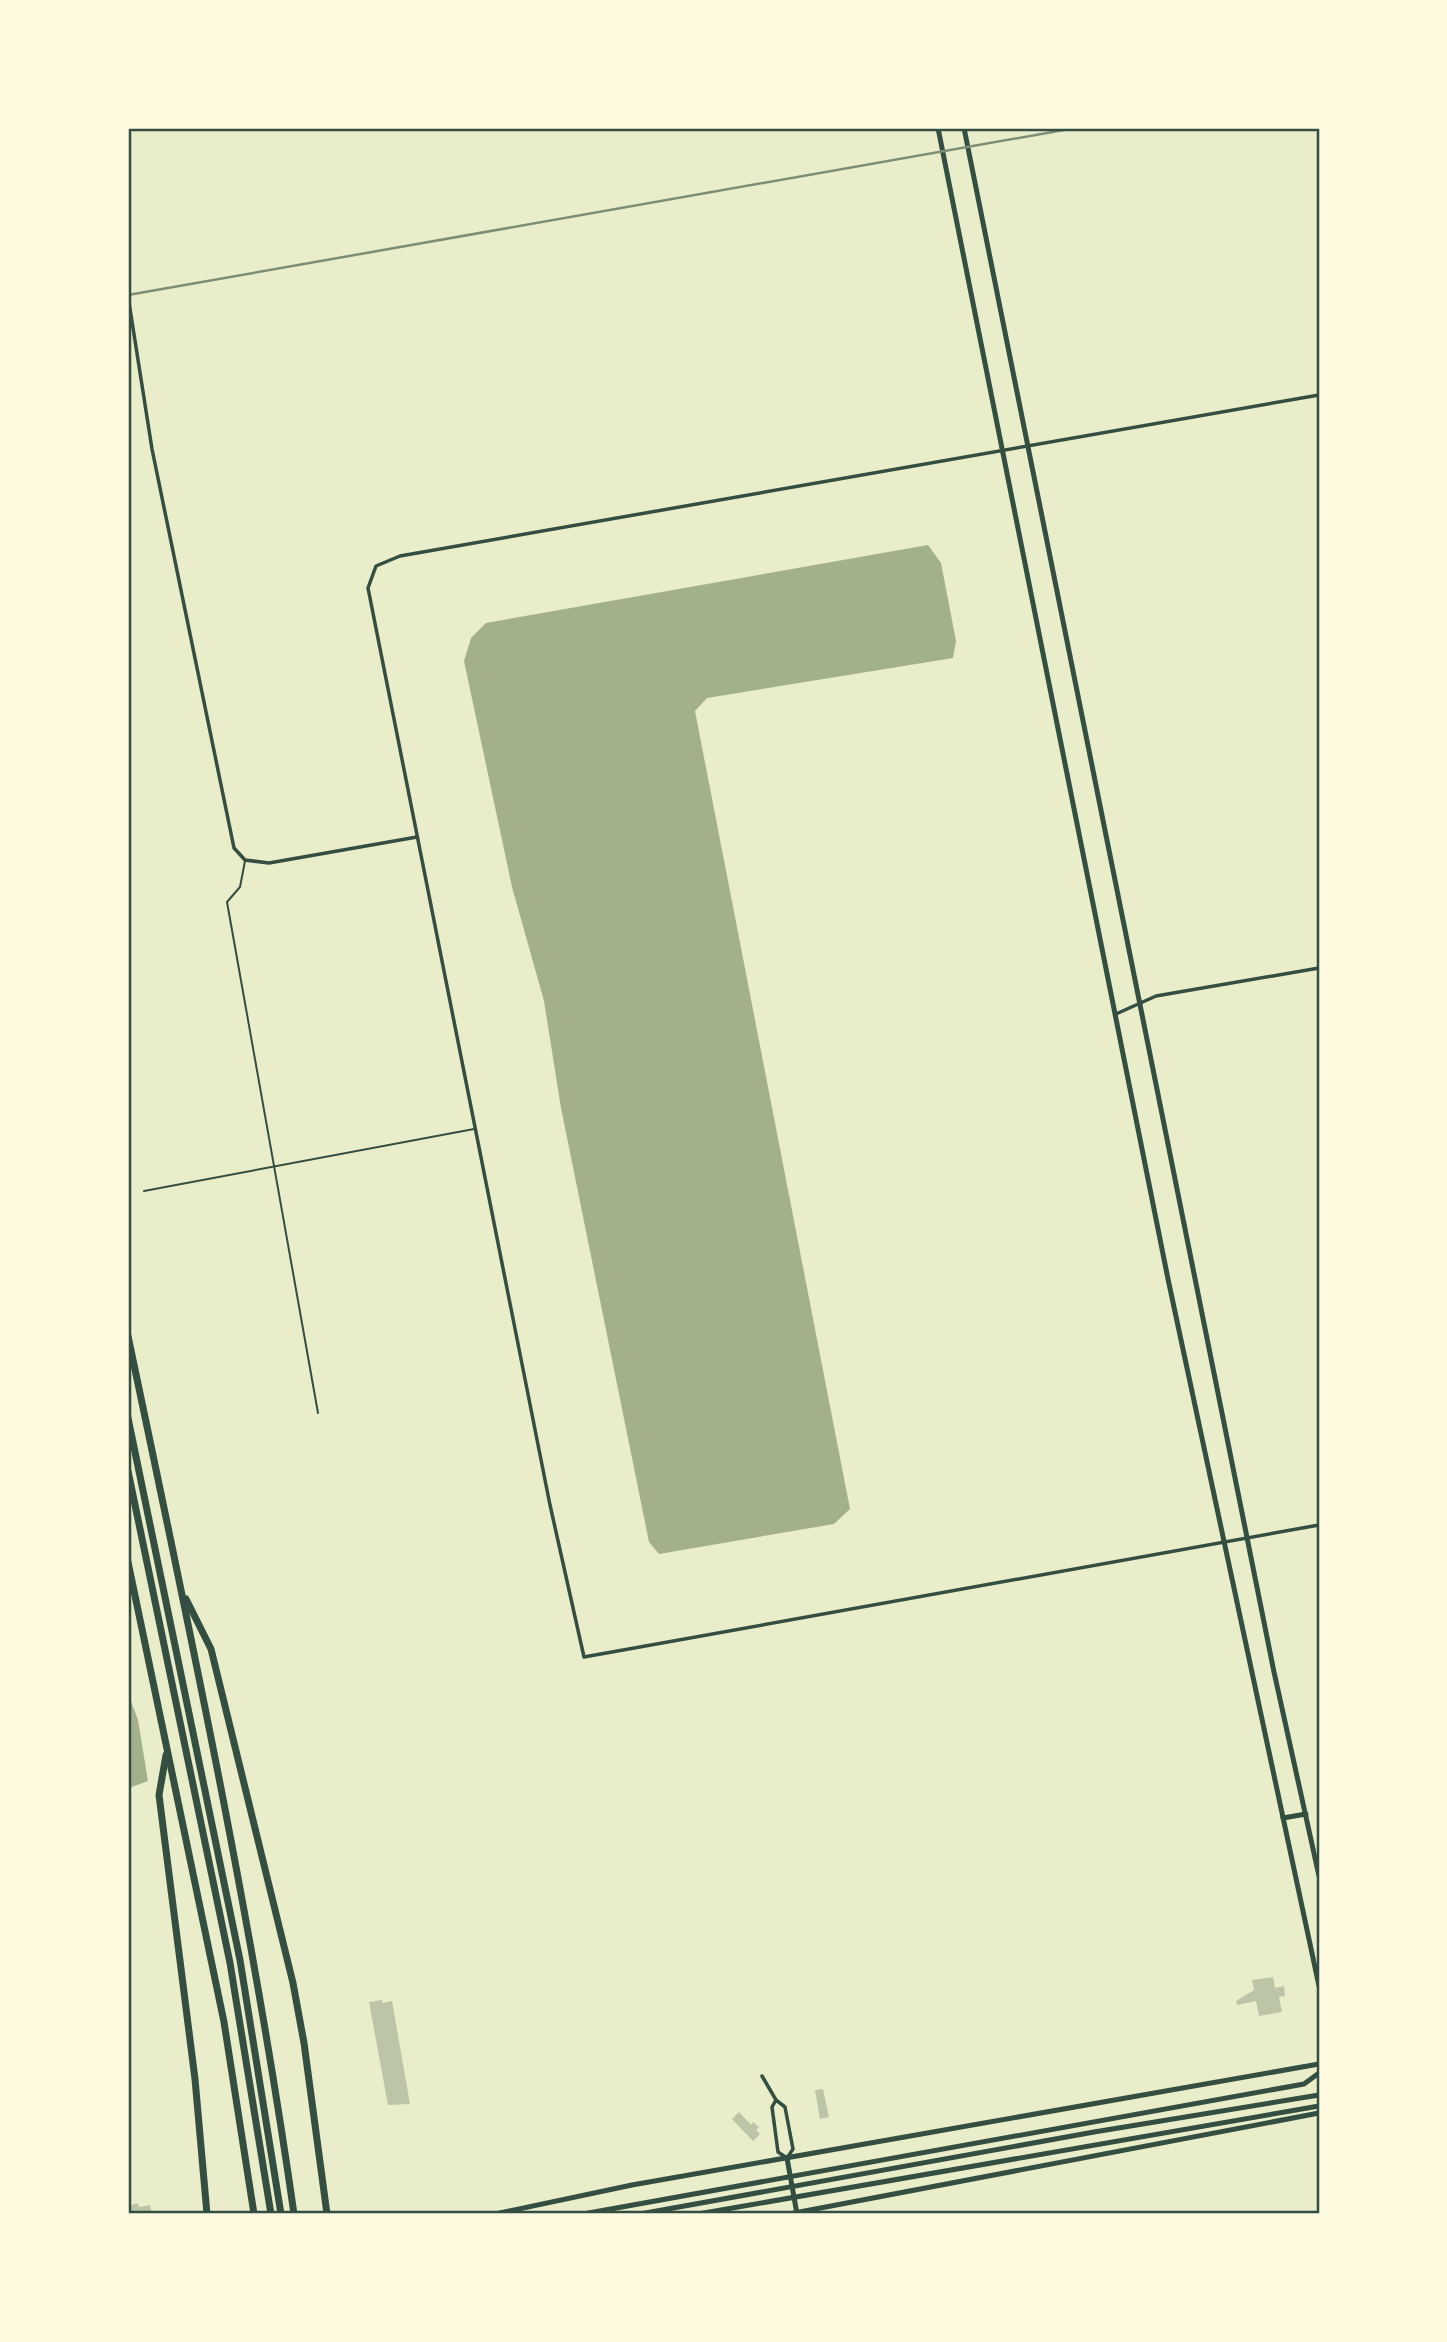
<svg xmlns="http://www.w3.org/2000/svg" width="1447" height="2342" viewBox="0 0 1447 2342" font-family="'Nunito Sans',sans-serif">
<style>
.water{fill:#a3b18a}
.building{fill:#bcc5a7}
.lines{fill:none;stroke-linecap:round;stroke-linejoin:round}
.service{stroke:#344e41;stroke-width:2}
.minor{stroke:#344e41;stroke-width:3.5}
.tertiary{stroke:#344e41;stroke-width:5}
.secondary{stroke:#344e41;stroke-width:5}
.motorway{stroke:#344e41;stroke-width:7}
.rail{stroke:#7c8e77;stroke-width:2.5}
.neatline{fill:none;stroke:#344e41;stroke-width:2.5}
</style>
<rect width="100%" height="100%" fill="#e9edc9"/>
<g class="water">
<polygon points="928,545 941,563 956,641 953,658 707,698 695,711 850,1509 834,1524 659,1554 649,1542 561,1108 544,1001 512,887 464,661 471,638 486,623"/>
<polygon points="128,1693 138,1720 148,1781 129,1788"/>
</g>
<g class="building">
<polygon points="1273,1977 1275,1988 1284,1986 1285,1996 1279,1997 1282,2012 1259,2016 1256,2001 1237,2005 1236,2001 1254,1990 1252,1980"/>
<polygon points="382,2000 382,2003 392,2001 410,2104 388,2105 369,2002"/>
<polygon points="823,2089 829,2117 820,2119 815,2090"/>
<polygon points="739,2112 751,2125 753,2122 759,2127 756,2130 760,2134 753,2141 732,2119"/>
<polygon points="138,2203 139,2207 150,2205 152,2214 129,2214 128,2206"/>
</g>
<g class="lines">
<g class="service">
<polyline points="245,861 240,887 227,902 318,1413"/>
<polyline points="144,1191 474,1129"/>
</g>
<g class="minor">
<polyline points="128,296 152,449 234,848 245,860 269,863 417,837"/>
<polyline points="1319,395 400,556 376,566 368,588 550,1505 584,1657 1319,1525"/>
<polyline points="1116,1014 1156,996 1319,968"/>
<polyline points="762,2076 776,2100 785,2107 793,2149 787,2158 778,2152 772,2107 776,2100"/>
</g>
<g class="tertiary">
<polyline points="938,128 1168,1279 1319,1986"/>
<polyline points="964,128 1274,1672 1319,1876"/>
<polyline points="1283,1818 1306,1814"/>
</g>
<g class="secondary">
<polyline points="787,2158 797,2214"/>
<polyline points="495,2214 632,2185 1319,2064"/>
<polyline points="583,2214 1304,2084 1319,2073"/>
<polyline points="640,2214 1094,2132 1319,2095"/>
<polyline points="698,2214 1319,2106"/>
<polyline points="789,2214 1319,2113"/>
</g>
<g class="motorway">
<path d="M128,1336c61,291 124,583 166,878"/>
<polyline points="128,1418 240,1960 281,2214"/>
<polyline points="128,1471 230,1963 271,2214"/>
<polyline points="128,1562 224,2022 254,2214"/>
<polyline points="186,1599 211,1649 293,1983 304,2043 327,2214"/>
<polyline points="166,1755 159,1795 195,2079 207,2214"/>
</g>
<polyline class="rail" points="128,295 1075,128"/>
</g>
<rect width="1447" height="2342" fill="none" stroke="#fefae0" stroke-width="259"/>
<rect x="130" y="130" width="1188" height="2082" class="neatline"/>
</svg>
